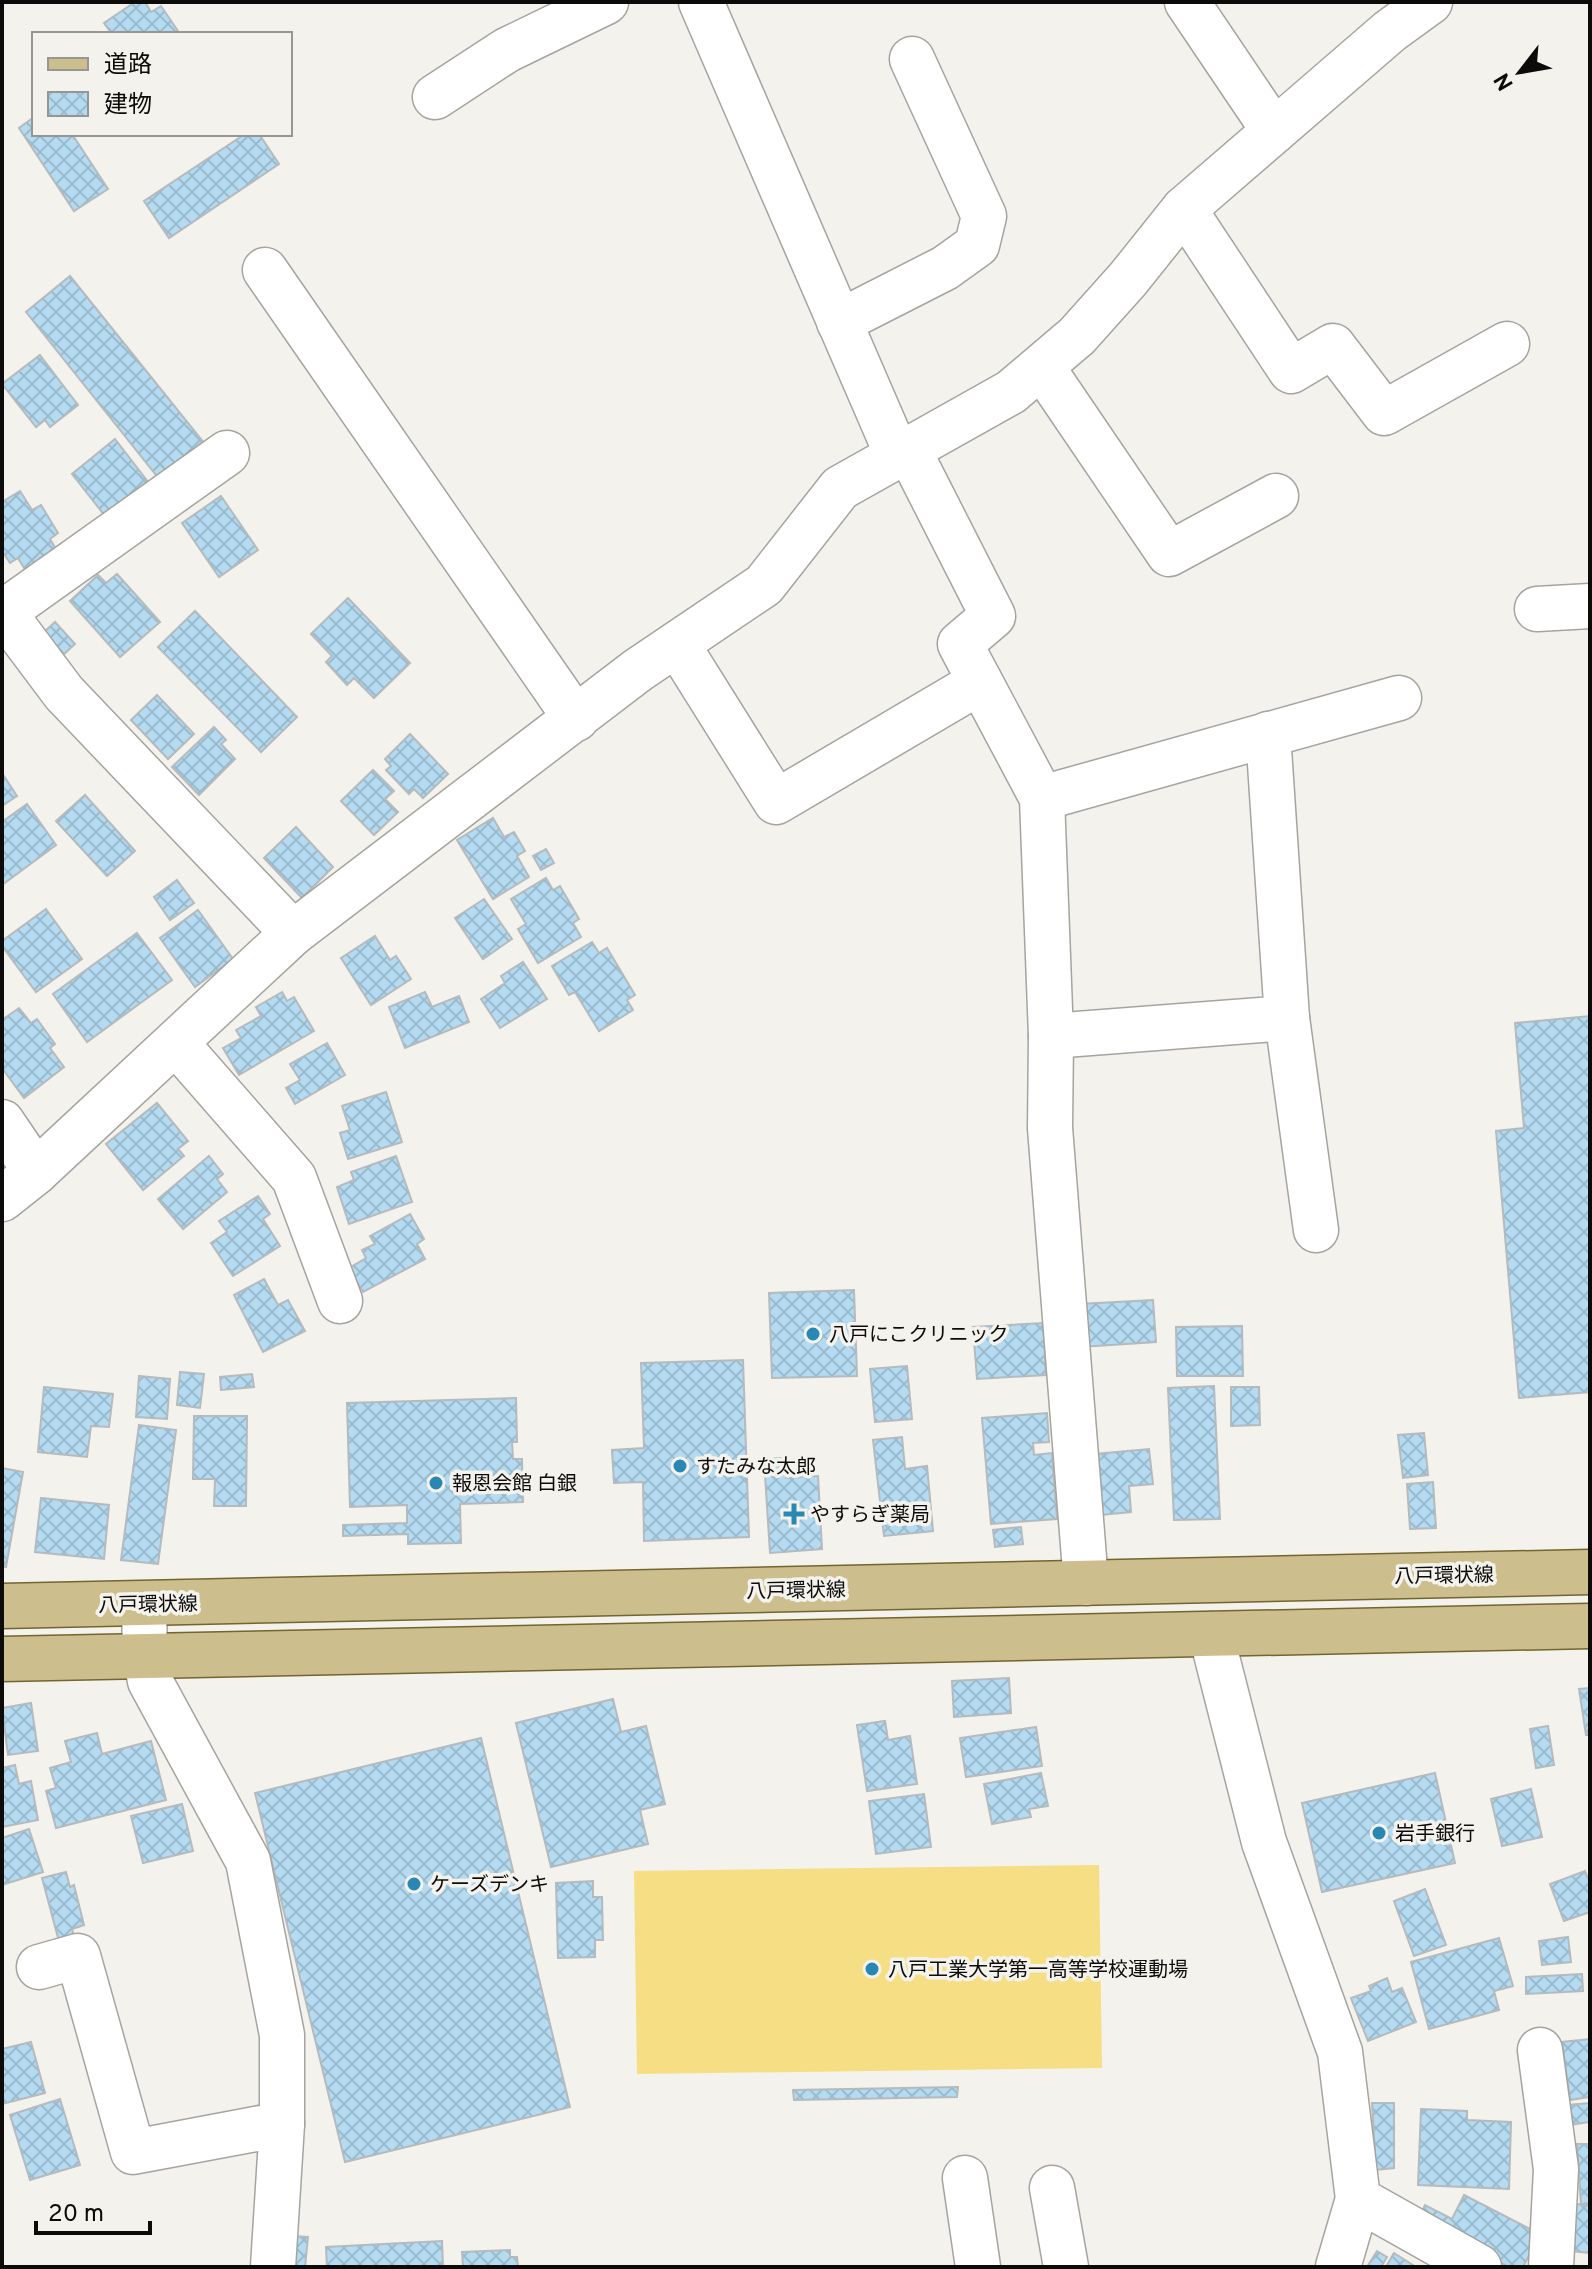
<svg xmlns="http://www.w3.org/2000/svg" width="1592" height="2269" viewBox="0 0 1592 2269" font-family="Overpass,'Noto Sans JP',sans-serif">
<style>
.garden{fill:#f6de84}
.building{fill:url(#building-cross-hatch);stroke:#b4babd;stroke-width:2}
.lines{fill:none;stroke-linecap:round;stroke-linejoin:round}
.minor-casing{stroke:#a5a49f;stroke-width:47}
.major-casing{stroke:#73652e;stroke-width:47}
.minor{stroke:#fff;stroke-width:44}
.major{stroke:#cdbf8d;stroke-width:44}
.poi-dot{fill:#2888b3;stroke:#f3f2ec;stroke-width:3}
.labels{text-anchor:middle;stroke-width:7;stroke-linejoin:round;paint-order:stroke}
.poi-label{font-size:20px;fill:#0c0b0a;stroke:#f3f2ec;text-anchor:start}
.street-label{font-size:20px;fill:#0c0b0a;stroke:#f3f2ec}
</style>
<defs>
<pattern id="building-cross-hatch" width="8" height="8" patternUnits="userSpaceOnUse" patternTransform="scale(2)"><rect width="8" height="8" fill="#b4dbf2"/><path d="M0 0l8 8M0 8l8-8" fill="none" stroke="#9abbce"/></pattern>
</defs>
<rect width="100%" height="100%" fill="#f3f2ec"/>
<polygon class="garden" points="1099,1865 1102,2068 637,2074 634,1871"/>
<g class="building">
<polygon points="135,2 145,2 151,12 161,6 180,34 112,34 104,23"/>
<polygon points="34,117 34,134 72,134 108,189 74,211 19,128"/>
<polygon points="245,134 259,134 279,164 169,238 144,201"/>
<polygon points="70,276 209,449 164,485 26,312"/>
<polygon points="40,355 78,405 50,427 45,420 36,427 2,384"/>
<polygon points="115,439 152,487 109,521 72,474"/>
<polygon points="20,491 32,510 41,505 58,533 50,539 60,556 29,576 18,558 10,563 2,551 2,502"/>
<polygon points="221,496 258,550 219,577 182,523"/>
<polygon points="117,574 160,622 120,657 70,601 98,575 106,583"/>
<polygon points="348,598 410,663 374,698 354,678 347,685 326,662 332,656 311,634"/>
<polygon points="195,611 297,717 261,752 158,647"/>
<polygon points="55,622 75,644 64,654 44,632"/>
<polygon points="157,695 194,734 168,759 131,720"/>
<polygon points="214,727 226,740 221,744 235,759 199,795 172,767"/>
<polygon points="410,734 448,774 423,798 414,789 409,794 386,770 391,766 385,759"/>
<polygon points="373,770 394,791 385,799 398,812 374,835 341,801"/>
<polygon points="2,773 17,796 2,806"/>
<polygon points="85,795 135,851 107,876 56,821"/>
<polygon points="27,804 56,845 2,885 2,822"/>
<polygon points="493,818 504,837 514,832 525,851 517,856 529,877 493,899 457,840"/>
<polygon points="296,827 333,867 302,898 264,858"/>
<polygon points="546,849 554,863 541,870 533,856"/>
<polygon points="546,878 553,890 560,886 579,919 573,923 581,937 538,963 518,929 526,924 511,899"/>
<polygon points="177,880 194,903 170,920 154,897"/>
<polygon points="484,899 512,939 483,959 455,918"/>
<polygon points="46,909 82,959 36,992 2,946 2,941"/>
<polygon points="198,910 233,959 195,987 160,938"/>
<polygon points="137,933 172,980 87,1042 53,994"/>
<polygon points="375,936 390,960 396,956 411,979 371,1005 341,958"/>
<polygon points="592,942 599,953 607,948 635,995 627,1000 633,1010 599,1031 575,992 569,995 552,966"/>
<polygon points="523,962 547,999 500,1028 481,999 505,983 501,976"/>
<polygon points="282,992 287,1001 294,997 314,1031 239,1075 223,1048 241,1038 236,1030 261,1016 256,1007"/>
<polygon points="425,992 432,1007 459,996 469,1022 405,1048 389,1007"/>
<polygon points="19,1008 31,1023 37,1019 55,1044 50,1048 64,1067 24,1098 2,1068 2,1020"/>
<polygon points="1590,1016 1590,1392 1519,1398 1496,1131 1524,1128 1515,1023"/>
<polygon points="327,1043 345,1075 295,1104 286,1088 300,1080 290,1064"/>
<polygon points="386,1092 402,1142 348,1159 340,1133 350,1130 342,1106"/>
<polygon points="157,1103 188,1141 178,1149 184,1156 143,1190 106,1144"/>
<polygon points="209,1156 223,1174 217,1179 227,1192 183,1229 158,1199"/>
<polygon points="396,1156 412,1202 349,1224 337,1187 354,1180 351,1172"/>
<polygon points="258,1196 270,1214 263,1219 280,1246 233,1276 211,1243 227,1232 219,1221"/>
<polygon points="410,1214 424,1239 417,1244 425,1259 363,1292 349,1268 366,1258 362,1250 375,1244 370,1236"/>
<polygon points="264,1279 278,1305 288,1300 305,1331 263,1352 234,1295"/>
<polygon points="854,1290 857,1376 772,1378 769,1293"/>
<polygon points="1153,1300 1156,1342 1081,1347 1079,1304"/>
<polygon points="1043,1323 1046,1375 977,1379 973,1327"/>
<polygon points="1242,1326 1243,1376 1177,1376 1176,1327"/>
<polygon points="743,1360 749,1537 644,1541 643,1482 614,1483 612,1450 644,1448 641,1363"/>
<polygon points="907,1366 912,1419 875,1422 870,1369"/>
<polygon points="180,1372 204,1374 200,1408 177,1405"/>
<polygon points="252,1374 254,1387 221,1390 220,1377"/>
<polygon points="139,1376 170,1379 167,1419 136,1417"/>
<polygon points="1214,1386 1220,1519 1174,1520 1168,1388"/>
<polygon points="44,1387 113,1394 109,1427 91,1426 87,1457 38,1452"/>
<polygon points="1231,1387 1259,1387 1260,1425 1231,1426"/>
<polygon points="516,1398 517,1442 512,1442 513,1459 522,1459 523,1502 460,1504 461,1543 408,1544 408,1534 343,1536 343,1525 407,1523 407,1505 350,1507 347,1403"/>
<polygon points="1047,1413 1049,1442 1033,1443 1034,1455 1052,1453 1057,1519 991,1524 982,1418"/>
<polygon points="194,1416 247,1416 246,1506 214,1506 215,1479 193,1479"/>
<polygon points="139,1425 176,1430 158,1564 121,1560"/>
<polygon points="1424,1433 1428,1475 1403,1478 1398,1435"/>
<polygon points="902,1437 905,1469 927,1466 933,1531 884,1536 873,1440"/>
<polygon points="1149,1449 1153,1484 1129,1486 1131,1512 1101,1515 1095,1454"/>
<polygon points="785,1458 786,1478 818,1476 822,1549 770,1553 764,1459"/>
<polygon points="2,1468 23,1472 6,1567 2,1566"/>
<polygon points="1433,1482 1436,1528 1410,1529 1407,1484"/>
<polygon points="41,1498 109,1505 104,1559 35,1552"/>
<polygon points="1021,1527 1023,1544 995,1547 993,1530"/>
<polygon points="1009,1678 1011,1713 954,1717 952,1681"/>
<polygon points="1590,1688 1590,1735 1586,1735 1579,1689"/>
<polygon points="613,1699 621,1732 646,1726 665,1804 640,1810 648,1844 551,1867 516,1723"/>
<polygon points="31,1703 38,1751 8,1755 2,1708"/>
<polygon points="885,1721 888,1740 910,1736 917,1784 867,1791 857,1725"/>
<polygon points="1548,1726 1554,1765 1536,1768 1530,1729"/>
<polygon points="1036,1727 1042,1766 966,1777 960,1738"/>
<polygon points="97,1733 102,1754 151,1741 166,1800 56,1828 46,1791 56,1788 50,1768 71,1762 65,1741"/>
<polygon points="481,1738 570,2107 345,2162 255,1793"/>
<polygon points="15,1765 19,1784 31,1781 38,1820 2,1827 2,1768"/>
<polygon points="1041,1773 1048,1806 1029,1809 1031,1817 992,1824 984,1784"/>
<polygon points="1435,1773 1455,1863 1322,1892 1302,1803"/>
<polygon points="1531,1789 1542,1837 1502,1846 1491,1799"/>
<polygon points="924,1794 931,1847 876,1854 869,1801"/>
<polygon points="182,1804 193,1851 143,1863 131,1816"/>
<polygon points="29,1829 43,1872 2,1885 2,1838"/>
<polygon points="1585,1871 1590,1884 1590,1912 1564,1921 1550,1884"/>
<polygon points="66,1872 70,1887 74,1885 84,1925 72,1929 75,1941 60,1945 42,1878"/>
<polygon points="593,1881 593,1897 602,1897 603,1940 595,1940 595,1957 558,1958 556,1883"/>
<polygon points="1425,1889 1446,1945 1414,1956 1394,1901"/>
<polygon points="1568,1937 1571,1962 1542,1965 1539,1941"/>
<polygon points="1499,1938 1513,1986 1494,1991 1499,2010 1429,2029 1411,1962"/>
<polygon points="1582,1974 1583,1991 1526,1994 1526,1977"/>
<polygon points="1387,1978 1392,1992 1402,1988 1416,2022 1368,2041 1351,1998 1371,1991 1369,1986"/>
<polygon points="1590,2039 1590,2097 1570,2100 1562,2042"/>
<polygon points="31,2042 45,2093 2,2104 2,2049"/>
<polygon points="958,2087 957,2097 794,2100 793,2090"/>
<polygon points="60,2099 80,2165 30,2180 10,2115"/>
<polygon points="1372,2103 1394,2103 1394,2168 1376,2170"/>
<polygon points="1590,2103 1590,2122 1569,2125 1567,2105"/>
<polygon points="1421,2109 1467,2111 1467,2120 1511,2122 1509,2189 1418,2185"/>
<polygon points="1577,2144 1590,2144 1590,2203 1581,2204"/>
<polygon points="1464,2195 1540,2234 1523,2267 1509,2267 1418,2220 1425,2205 1452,2219"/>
<polygon points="1575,2204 1590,2205 1590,2253 1570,2251"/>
<polygon points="291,2236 308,2237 305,2267 289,2267"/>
<polygon points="442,2241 443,2267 327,2267 326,2247"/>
<polygon points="510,2250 510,2257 517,2257 518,2267 463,2267 462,2252"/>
<polygon points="1377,2251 1387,2257 1381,2267 1367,2267"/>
<polygon points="1394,2253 1416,2267 1386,2267"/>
</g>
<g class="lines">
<g class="minor-casing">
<g id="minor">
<polyline points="701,2 898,457"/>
<polyline points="1187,2 1274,131"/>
<polyline points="435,97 507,50 606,2"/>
<polyline points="1184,209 1291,371 1333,346 1384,413 1507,344"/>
<polyline points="265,270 576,719"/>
<polyline points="839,322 945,268 977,245 984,216 912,59"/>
<polyline points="1042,367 1169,554 1276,496"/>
<polyline points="909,451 993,616 960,644 1042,798 1051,1036 1050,1128 1086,1583"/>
<polyline points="1537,609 1590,606"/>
<polyline points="7,617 64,693 293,933"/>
<polyline points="2,620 15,604 227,453"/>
<polyline points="677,644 776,802 980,682"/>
<polyline points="1042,798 1399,698"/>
<polyline points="1287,1018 1316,1230"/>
<polyline points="1051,1036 1287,1018 1268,734"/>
<polyline points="176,1043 294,1178 340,1301"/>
<polyline points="2,1122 36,1172"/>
<polyline points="2,1199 36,1172 293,933 638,670 764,585 840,488 1011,392 1077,336 1128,279 1184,209 1390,31 1430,2"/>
<polyline points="144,1604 145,1656 150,1681 248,1861 282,2035 282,2124 273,2267"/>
<polyline points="1211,1634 1264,1842 1340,2052 1358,2199 1338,2267"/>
<polyline points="39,1967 78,1956 133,2152 282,2124"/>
<polyline points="1540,2050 1556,2169 1551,2267"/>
<polyline points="965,2178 978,2267"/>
<polyline points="1052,2188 1066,2267"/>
<polyline points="1358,2199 1479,2267"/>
</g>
</g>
<g class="major-casing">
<g id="major">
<polyline points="2,1606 1590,1572"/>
<polyline points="2,1659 1590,1626"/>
</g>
</g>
<use href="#minor" class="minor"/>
<use href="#major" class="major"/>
</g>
<g class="poi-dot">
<circle cx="813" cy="1334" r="8"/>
<circle cx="680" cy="1466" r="8"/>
<circle cx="436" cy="1483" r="8"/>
<path d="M790 1502h8v8h8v8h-8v8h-8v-8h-8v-8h8z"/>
<circle cx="1379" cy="1833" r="8"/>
<circle cx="414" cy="1884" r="8"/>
<circle cx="872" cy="1969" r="8"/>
</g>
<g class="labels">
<g class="poi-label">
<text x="829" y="1341">八戸にこクリニック</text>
<text x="696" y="1473">すたみな太郎</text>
<text x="452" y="1490">報恩会館 白銀</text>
<text x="810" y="1521">やすらぎ薬局</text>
<text x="1395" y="1840">岩手銀行</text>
<text x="430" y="1891">ケーズデンキ</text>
<text x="888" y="1976">八戸工業大学第一高等学校運動場</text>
</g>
<g class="street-label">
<text transform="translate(1444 1575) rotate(-1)" y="7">八戸環状線</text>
<text transform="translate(796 1590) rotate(-1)" y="7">八戸環状線</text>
<text transform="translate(148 1604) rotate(-1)" y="7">八戸環状線</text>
</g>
</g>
<rect width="1592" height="2269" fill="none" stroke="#0c0b0a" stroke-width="8"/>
<rect x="32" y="32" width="260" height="104" fill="#f3f2ec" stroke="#979692" stroke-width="2"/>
<rect x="48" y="58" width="40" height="12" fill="#cdbf8d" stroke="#979692" stroke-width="2"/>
<text x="104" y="72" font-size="24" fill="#0c0b0a">道路</text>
<rect x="48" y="92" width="40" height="24" fill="url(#building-cross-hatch)" stroke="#979692" stroke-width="2"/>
<text x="104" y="112" font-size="24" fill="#0c0b0a">建物</text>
<g transform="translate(1520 72) rotate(239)" stroke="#f3f2ec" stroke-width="6" paint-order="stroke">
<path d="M0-6L14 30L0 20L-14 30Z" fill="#0c0b0a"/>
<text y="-12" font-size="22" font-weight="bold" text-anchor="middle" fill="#0c0b0a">N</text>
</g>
<path d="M36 2221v12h114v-12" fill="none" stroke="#0c0b0a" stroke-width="4"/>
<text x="48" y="2221" font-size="24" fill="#0c0b0a" stroke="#f3f2ec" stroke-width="6" paint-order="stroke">20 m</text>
</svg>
